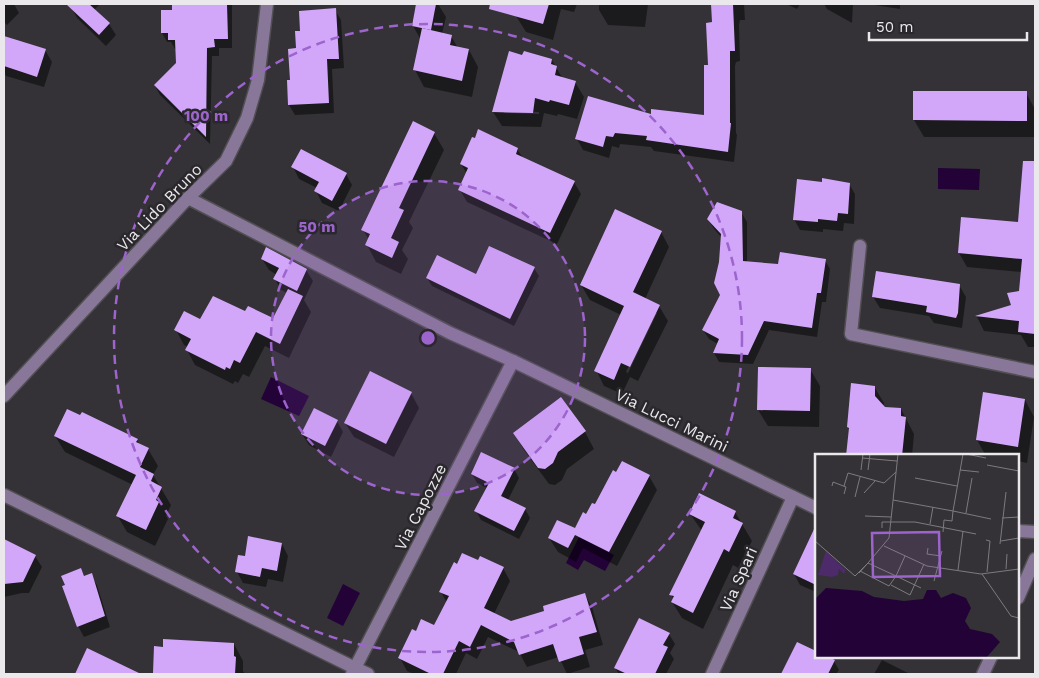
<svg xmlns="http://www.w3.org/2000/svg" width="1039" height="678" viewBox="0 0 1039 678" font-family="'Work Sans',sans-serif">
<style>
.water{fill:#230238}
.shadow{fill:#0007;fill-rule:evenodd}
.building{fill:#d2a7fa}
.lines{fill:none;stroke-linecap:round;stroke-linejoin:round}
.minor-casing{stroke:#514f53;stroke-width:15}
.minor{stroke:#89779a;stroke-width:12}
.ring{fill:none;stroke:#9c64cc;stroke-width:2.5;stroke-dasharray:9 6}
.labels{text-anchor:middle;stroke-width:5;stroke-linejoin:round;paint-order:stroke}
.street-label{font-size:16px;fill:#eae8eb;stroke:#2a282c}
.inset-road{fill:none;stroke:#7d7b7e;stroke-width:1}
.view{fill:#9c64cc;fill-opacity:0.15;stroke:#9c64cc;stroke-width:2.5}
.inset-edge{fill:none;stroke:#eae8eb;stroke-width:2.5}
.centre{fill:#9c64cc;stroke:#2a282c;stroke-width:2.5}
.ring-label{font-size:15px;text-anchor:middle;font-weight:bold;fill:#9c64cc;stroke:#2a282c;stroke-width:5;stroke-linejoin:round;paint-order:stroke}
</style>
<rect width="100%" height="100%" fill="#343236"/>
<g class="water">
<polygon points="938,168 980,169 979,190 938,189"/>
<polygon points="271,377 309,396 299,416 261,399"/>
<polygon points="579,537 614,555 605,571 584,560 578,570 566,563"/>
<polygon points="343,584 360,593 343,626 327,618"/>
</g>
<g class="shadow">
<polygon points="4,4 14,4 19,13 7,25 4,22"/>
<polygon points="73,4 100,4 94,10 109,24 116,35 106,46 77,18 71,7"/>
<polygon points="174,4 232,5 232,48 219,48 219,56 212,56 210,144 160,95 155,86 177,64 177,49 175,49 171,42 167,42 162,33 174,12"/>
<polygon points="418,4 438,4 446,17 442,34 451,36 458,48 469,50 478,67 472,97 424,87 415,70 421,40 413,26"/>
<polygon points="519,4 577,4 574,12 561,9 553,40 526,32 516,16"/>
<polygon points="599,4 648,4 645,27 608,25 599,10"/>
<polygon points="712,4 744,4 745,20 740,20 739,25 740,61 736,62 735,66 736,133 737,135 734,162 654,151 651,147 620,144 619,148 612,146 609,158 583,150 577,139 652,116 705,116 713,24"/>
<polygon points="786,4 800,4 797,9"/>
<polygon points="824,4 853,4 852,23 827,9"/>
<polygon points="868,4 900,4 900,9"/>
<polygon points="335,10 341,20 344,68 332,69 334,113 295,115 289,105 292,81 301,32"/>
<polygon points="8,39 45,50 52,62 44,87 6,76 4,72 4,51"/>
<path d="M552,60l11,19 12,3 9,15 -7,22 -19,-5 -1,2 -13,-3 -3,14 -39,-1 -9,-14zM504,111l35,1v2l-35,-1z"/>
<polygon points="1026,93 1035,109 1035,137 924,137 914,120"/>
<polygon points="434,133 444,150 409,222 413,228 402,250 408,259 401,274 376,262 367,245 369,240 363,230"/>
<polygon points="517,149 523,158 574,182 581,194 557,244 467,202 460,190 467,174 461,164"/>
<polygon points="293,167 346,174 352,185 339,211 322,203 316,191 317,188 299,179"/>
<polygon points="1023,179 1035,180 1035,347 1028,347 1021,335 984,331 977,317 1012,305 1021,292 1022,272 967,267 959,253 1019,224"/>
<polygon points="849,184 855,194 854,224 844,223 843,231 823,229 823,232 800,230 794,219"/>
<polygon points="741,212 747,222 747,263 779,266 825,260 830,269 826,302 822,302 817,337 769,330 753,364 719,362 714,353 718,344 709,339 703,330 722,295 720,262 722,238 714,229 708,219"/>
<path d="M661,232l8,15 -24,52 14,7 9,15 -30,60 -8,-4 -8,17 -18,-8 -8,-16 25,-55 -31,-15 -9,-15zM654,313h3l-29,60 -2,-1z"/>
<polygon points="262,259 306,270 313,281 304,300 311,312 289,358 265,346 249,377 243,374 238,383 235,381 233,384 195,365 187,350 188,347 184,345 176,330 201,321 245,313 273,320 287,293 281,290 275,279 277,275 269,270"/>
<polygon points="534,268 539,276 514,326 432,286 427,278 476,275"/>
<polygon points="959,285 966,297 962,328 934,323 929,316 880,308 873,297"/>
<polygon points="810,369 820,386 819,427 768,426 758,410"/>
<polygon points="875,388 884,403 883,407 901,409 914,434 912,456 848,456 850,431 848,427"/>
<polygon points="411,393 419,408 394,457 354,437 345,423"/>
<polygon points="561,399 585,432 594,449 567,469 562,480 555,485 549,484 524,450 514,433"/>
<polygon points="1025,400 1034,417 1027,463 1018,461 1018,456 986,456 977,440"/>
<polygon points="337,421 343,432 331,457 309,445 302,434"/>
<polygon points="55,436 137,440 140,445 148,449 158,466 153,475 171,505 166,516 168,519 155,546 127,532 117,515 133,485 65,452"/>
<polygon points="514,469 519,478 508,500 525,509 530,518 519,539 481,520 476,511 487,488 477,483 472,474"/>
<polygon points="649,476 657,490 617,566 583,548 576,562 558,552 549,538 575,530 596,506"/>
<polygon points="735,512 752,541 738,568 733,565 703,629 682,618 672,602 674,599 671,595 702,531 690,514"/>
<polygon points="812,537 816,539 816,592 800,585 794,574"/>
<polygon points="282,544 288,556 283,582 268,579 266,587 243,583 237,572 246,558"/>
<polygon points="35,556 42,567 29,593 22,593 4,597 4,565 6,559"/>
<polygon points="478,562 503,568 510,581 494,614 511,623 546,612 585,595 592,607 603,645 585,650 590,667 567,674 559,657 527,667 519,652 488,637 477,659 466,653 456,674 414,674 407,671 400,658 416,633 434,627 447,603 441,592 457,566"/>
<polygon points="81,569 85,577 91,575 97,585 110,627 84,637 78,626"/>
<polygon points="669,634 675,644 670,653 674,659 666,674 619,674 615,668"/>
<polygon points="797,643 816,653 816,657 825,657 834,661 839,670 836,674 782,674"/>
<polygon points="234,644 243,661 243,671 245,674 156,674 155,672"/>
<polygon points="882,660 910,674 874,674"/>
</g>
<g class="building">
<polygon points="66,4 89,4 110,23 99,35"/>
<polygon points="172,4 227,4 228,39 214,39 215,47 207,48 206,137 154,85 176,63 175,40 168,40 168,33 161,33 161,10 172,10"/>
<polygon points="416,4 436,4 431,30 412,26"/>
<polygon points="490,4 549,4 543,24 489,9"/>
<polygon points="711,4 733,4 735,51 730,51 730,123 731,123 728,152 646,140 647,136 615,133 613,137 606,136 603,147 575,139 588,96 651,114 651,109 704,115 704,65 708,65 706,23 712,22"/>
<polygon points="336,8 339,59 327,59 329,103 288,105 287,80 290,80 288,49 296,48 295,31 300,31 299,11"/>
<polygon points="422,28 452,35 450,45 469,49 462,81 413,70"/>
<polygon points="4,36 46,49 37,77 4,66"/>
<polygon points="509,51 522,55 524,51 552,59 551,64 557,66 555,75 576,81 569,105 550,100 549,102 535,98 533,113 492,112"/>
<polygon points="913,91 1027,91 1027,121 913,120"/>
<polygon points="413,121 435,132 399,208 404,210 391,238 399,242 392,258 365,245 370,234 361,230"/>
<polygon points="478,129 518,148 516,154 575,181 550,233 458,190 468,168 460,164 472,137 475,138"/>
<polygon points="301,149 347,173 332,201 314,191 319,182 291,167"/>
<polygon points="1023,161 1035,161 1035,334 1018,332 1019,321 975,316 1011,305 1007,293 1019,291 1022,259 958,253 961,217 1018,222"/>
<polygon points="822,178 850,183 848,214 838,213 837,221 818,219 818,222 793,220 797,179 822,182"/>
<polygon points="717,202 742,211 743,261 778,264 780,252 826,259 821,293 817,293 812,328 764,321 748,355 713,353 719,339 702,330 720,295 714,283 719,262 721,234 707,219"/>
<polygon points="615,209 662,231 633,292 660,305 630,367 621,363 614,380 594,371 624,306 580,285"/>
<polygon points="489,246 535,267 510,319 426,278 437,255 476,274"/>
<polygon points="266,247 307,269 297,291 273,279 279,268 261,259"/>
<polygon points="876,271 960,284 958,313 956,318 926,312 927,306 872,297"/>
<polygon points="288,289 303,296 280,344 256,332 240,363 234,360 230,369 226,367 225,370 185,350 191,339 174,330 184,311 200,319 213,296 245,311 248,306 273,318"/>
<polygon points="758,367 811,368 810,411 757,410"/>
<polygon points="370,371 412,392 386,444 344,423"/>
<polygon points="851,383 875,386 875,396 885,407 901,408 901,416 906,417 902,456 846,456 849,428 847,427"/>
<polygon points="983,392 1025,399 1018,447 976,440"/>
<polygon points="561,397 586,431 558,452 553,463 545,469 538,468 513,433"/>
<polygon points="314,408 338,420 325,446 301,434"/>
<polygon points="67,409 80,415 82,412 138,439 136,442 149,448 140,467 154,474 151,481 162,487 156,500 159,502 146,530 116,516 136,475 54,436"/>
<polygon points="481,452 515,468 501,496 526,508 514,531 474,511 489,483 471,474"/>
<polygon points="622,461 650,475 609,552 575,535 568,548 548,538 557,520 575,528 583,512 586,514 592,503 595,504 613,470 616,472"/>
<polygon points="699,493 736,511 733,518 743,523 729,552 724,549 693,613 671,602 674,596 669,595 705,522 689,514"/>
<polygon points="816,525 816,585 793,574"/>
<polygon points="248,536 282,543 277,571 262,568 260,577 235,572 238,555 245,556"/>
<polygon points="4,539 36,555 23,582 4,584"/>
<polygon points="462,553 478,560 480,556 504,567 484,608 511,621 544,611 543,606 585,593 597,632 579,637 584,654 559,662 553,644 519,655 514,642 481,625 470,647 459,641 443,674 431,674 398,658 412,629 416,631 421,619 434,625 449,596 439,592 454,562 457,564"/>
<polygon points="81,568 84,576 92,573 105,616 77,627 62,586 65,585 61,576"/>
<polygon points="639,618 670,633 663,645 668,647 655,674 627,674 614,668"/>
<polygon points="163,639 234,643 234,656 236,657 235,674 153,673 154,646 163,647"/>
<polygon points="797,642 816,651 816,657 828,657 835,660 828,674 781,674"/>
<polygon points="87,648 141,674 75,674"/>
</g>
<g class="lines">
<g class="minor-casing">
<g id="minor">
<polyline points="188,198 450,333 513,361 816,508"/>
<polyline points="860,246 851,334 1035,372"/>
<polyline points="4,396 188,198 226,161 247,118 258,80 267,4"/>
<polyline points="4,495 355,668 352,674"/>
<polyline points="1018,531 1035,532"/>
<polyline points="1018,598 1035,559"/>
<polyline points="368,674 355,668 513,361"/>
<polyline points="712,674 793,497"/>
<polyline points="983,674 991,657"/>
</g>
</g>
<use href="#minor" class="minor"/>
</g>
<circle cx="428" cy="338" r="157" fill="#9c64cc" fill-opacity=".12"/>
<g class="ring">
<circle cx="428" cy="338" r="157"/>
<circle cx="428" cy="338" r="314"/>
</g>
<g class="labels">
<g class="street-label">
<text transform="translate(159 207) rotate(-46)" y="6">Via Lido Bruno</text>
<text transform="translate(672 420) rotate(26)" y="6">Via Lucci Marini</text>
<text transform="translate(420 507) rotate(-63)" y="6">Via Capozze</text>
<text transform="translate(738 579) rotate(-66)" y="6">Via Spari</text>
</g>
</g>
<g transform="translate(815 454)">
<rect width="204" height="204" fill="#343236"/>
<path d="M11,97l20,19 -2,4 -5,-5 -1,6 -6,2 -14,-2z" fill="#4d2a69"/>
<path d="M11,134l36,3 12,6 30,4 19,-2 4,-9h9l5,8 12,-5 13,5 5,10 -6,13 5,8 22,5 8,8 -13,15h-172v-58z" fill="#230238"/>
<path class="inset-road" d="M151,0l20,4M47,4l35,3M172,11l32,6M46,16l2,-16M53,16l2,-16M145,16l19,2M100,24l42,8M17,32l1,-4 13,5 -2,7M29,32l4,-13 36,10 12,-11M49,39l11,-12M40,43l5,-20M78,46l60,11 10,-57M151,59l6,-35M50,62l26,1M187,64l17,-1M115,70l3,-17M67,74v-6h33l61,12M128,78l1,-12 8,1 1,-10 38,8M171,86l4,1 -3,31M0,87l40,35 13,-13 21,-25 9,-84M186,87l18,-3M185,90l6,-52M69,92l43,20 54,8 38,-5M113,94l-1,6 14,2M90,102l-9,20 25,12M191,115l1,-15M143,116l5,-39M44,119l9,-10 28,13 -7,10 -29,-15M167,120l29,42 8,2M119,127l8,-30M76,131l19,10 14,-31"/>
<path class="view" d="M124,78l1,44 -67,1 -1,-44z"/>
<rect width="204" height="204" class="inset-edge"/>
</g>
<circle cx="428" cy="338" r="8" class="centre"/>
<g class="ring-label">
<text x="206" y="121">100 m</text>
<text x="317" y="232">50 m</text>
</g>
<rect width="1039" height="678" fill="none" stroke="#eae8eb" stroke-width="10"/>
<path d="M869 32v8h158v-8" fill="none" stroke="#eae8eb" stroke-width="2.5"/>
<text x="876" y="32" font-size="15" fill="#eae8eb" stroke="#2a282c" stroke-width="4" paint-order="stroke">50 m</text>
</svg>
